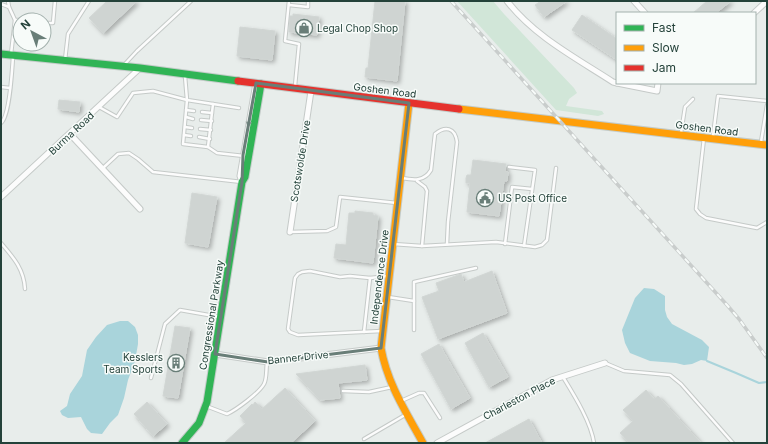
<svg xmlns="http://www.w3.org/2000/svg" width="768" height="444" viewBox="0 0 768 444" font-family="Inter,sans-serif">
<style>
.green{fill:#d1e6d8}
.water{fill:#a9d4db}
.lines{fill:none;stroke-linecap:round;stroke-linejoin:round}
.stream{stroke:#a9d4db;stroke-width:2}
.building{fill:#cfd4d2;stroke:#d1d6d4;filter:url(#shadow)}
.lane-casing{stroke:#c5cac8;stroke-width:4.5}
.street-casing{stroke:#c5cac8;stroke-width:7}
.fast-casing{stroke:#c3cbc8;stroke-width:9}
.slow-casing{stroke:#c3cbc8;stroke-width:9}
.jam-casing{stroke:#c3cbc8;stroke-width:9}
.lane{stroke:#fcfcfc;stroke-width:2.5}
.street{stroke:#fcfcfc;stroke-width:5}
.fast{stroke:#30b455;stroke-width:7}
.slow{stroke:#ff9f0a;stroke-width:7}
.jam{stroke:#e5322d;stroke-width:7}
.rail-casing{stroke:#c9cdcc;stroke-width:3.5}
.rail{stroke:#f7fbf9;stroke-width:2;stroke-dasharray:6;stroke-linecap:butt}
.oneway{fill:#909f9b}
.marked{fill:none;stroke:#697e78;stroke-width:3;stroke-linejoin:round}
.labels{text-anchor:middle;stroke-width:3;stroke-linejoin:round;paint-order:stroke}
.poi-label{font-size:10px;fill:#24423a;stroke:#f7fbf9;text-anchor:start}
.street-label{font-size:10px;fill:#24423a;stroke:#f7fbf9}
</style>
<defs>
<filter id="shadow"><feDropShadow dx="2.5" dy="2.5" stdDeviation="2" flood-color="#0004"/></filter>
</defs>
<rect width="100%" height="100%" fill="#e8edeb"/>
<polygon class="green" points="457,1 493,1 504,14 574,88 577,93 569,99 566,106 602,111 604,114 598,116 556,110"/>
<g class="water">
<polygon points="644,288 654,289 665,296 665,310 667,317 672,324 702,340 709,347 707,361 701,360 692,364 684,365 676,363 650,361 630,353 625,343 622,330 635,298"/>
<polygon points="120,321 128,321 135,327 138,335 138,344 135,361 128,380 124,398 118,415 110,423 102,434 91,433 87,429 81,417 68,418 62,415 60,411 67,406 70,394 82,376 87,350 96,337 107,325"/>
</g>
<g class="lines">
<polyline class="stream" points="707,361 736,373 759,383 767,382"/>
</g>
<g class="building">
<polygon points="107,1 137,1 103,33 89,18"/>
<polygon points="375,1 405,1 397,81 365,77 366,68 368,68"/>
<polygon points="541,1 567,1 544,17 535,5"/>
<polygon points="707,1 731,1 716,13 693,13"/>
<polygon points="293,14 319,17 317,35 289,32 290,16 293,16"/>
<polygon points="582,15 617,39 617,60 572,30"/>
<polygon points="240,27 275,31 272,60 237,56"/>
<polygon points="59,100 80,102 79,112 58,109"/>
<polygon points="473,160 506,164 505,171 508,172 507,181 504,181 499,216 467,212 470,183 466,183 466,178 467,175 471,175"/>
<polygon points="192,193 217,197 208,247 185,243"/>
<polygon points="355,211 373,213 373,215 378,216 373,263 334,258 336,244 346,245 349,213 355,213"/>
<polygon points="492,271 507,313 438,339 422,297 439,291 436,283 461,274 464,282"/>
<polygon points="175,326 190,328 178,398 163,396"/>
<polygon points="483,333 508,377 489,387 465,343"/>
<polygon points="439,344 470,398 451,409 421,354"/>
<polygon points="365,365 367,380 338,383 340,398 320,400 296,374"/>
<polygon points="285,388 315,421 291,443 224,443 246,423 240,416 252,404 253,405 255,402 262,409"/>
<polygon points="646,390 654,399 658,396 701,443 629,443 620,433 633,421 623,410"/>
<polygon points="147,402 167,424 153,436 134,414"/>
<polygon points="529,419 542,443 485,443"/>
</g>
<g class="lines">
<g class="lane-casing">
<g id="lane">
<polyline points="8,1 9,7"/>
<polyline points="289,1 285,41 299,44 295,86"/>
<polyline points="1,4 9,7 15,20 11,54"/>
<polyline points="289,5 308,7 308,1"/>
<polyline points="15,20 20,20"/>
<polyline points="44,23 53,23 55,1"/>
<polyline points="65,60 68,34 89,1"/>
<polyline points="124,65 137,51 191,1"/>
<polyline points="185,76 187,100 213,104 208,147 217,153 244,156"/>
<polyline points="1,87 10,88"/>
<polyline points="213,104 239,108"/>
<polyline points="99,107 117,117 133,93 153,91 187,100 183,144 208,147"/>
<polyline points="186,110 194,111"/>
<polyline points="202,112 212,113"/>
<polyline points="186,117 193,119"/>
<polyline points="201,120 212,121"/>
<path d="M1,123c9,-7 11,-53 12,-66"/>
<polyline points="185,127 192,128"/>
<polyline points="200,129 211,130"/>
<polyline points="681,133 685,107 693,99"/>
<polyline points="184,135 191,136"/>
<polyline points="713,136 718,96 767,101"/>
<polyline points="199,137 210,139"/>
<polyline points="704,138 696,209 700,214 706,218 757,228 767,222"/>
<polyline points="761,142 767,105"/>
<polyline points="509,167 535,170 524,246"/>
<polyline points="103,168 118,154 129,153 138,159 153,172 242,182"/>
<path d="M401,178c12,2 23,4 30,-8l4,-36c10,-8 20,-7 22,8l-9,80 -1,22"/>
<polyline points="417,181 425,187 427,191 422,246"/>
<polyline points="290,232 327,231 336,227 340,197 397,203"/>
<path d="M1,243c12,14 23,26 24,46"/>
<polyline points="393,244 422,246 496,242 535,247 542,245 547,240 556,168"/>
<polyline points="505,244 512,187 532,189"/>
<polyline points="388,297 414,301 414,330"/>
<polyline points="414,301 414,282 476,268"/>
<polyline points="382,331 298,335 290,332 288,329 295,278 298,274 302,272 310,271 340,277 350,276 370,278 388,276"/>
<polyline points="364,332 370,278"/>
<polyline points="605,363 624,371 670,375 681,384 733,443"/>
<path d="M563,377c11,18 28,45 31,66"/>
<polyline points="151,378 165,324 180,310 220,317"/>
<polyline points="343,391 369,392 392,387"/>
<polyline points="401,401 419,393 424,393 440,418"/>
<path d="M206,406l21,8c9,-4 32,-21 37,-30 3,-5 2,-15 3,-21"/>
<polyline points="364,439 405,415"/>
</g>
</g>
<g class="street-casing">
<g id="street">
<path d="M507,1c27,35 69,57 106,81l4,1"/>
<polyline points="634,1 645,13"/>
<polyline points="754,13 767,1"/>
<polyline points="617,83 657,91 658,83"/>
<polyline points="70,134 140,209"/>
<polyline points="242,182 240,176 256,83"/>
<polyline points="1,197 140,68"/>
<polyline points="290,232 311,91"/>
<polyline points="215,354 268,362 381,348"/>
<polyline points="437,443 552,380 605,363"/>
</g>
</g>
<g class="fast-casing">
<g id="fast">
<polyline points="1,54 140,68 238,81"/>
<polyline points="182,443 199,423 207,402 242,182 245,177 261,84"/>
</g>
</g>
<g class="slow-casing">
<g id="slow">
<path d="M409,103l-28,245c6,35 25,64 42,95"/>
<polyline points="459,109 767,145"/>
</g>
</g>
<g class="jam-casing">
<polyline id="jam" points="238,81 459,109"/>
</g>
<use href="#lane" class="lane"/>
<use href="#street" class="street"/>
<use href="#fast" class="fast"/>
<use href="#slow" class="slow"/>
<use href="#jam" class="jam"/>
<g class="rail-casing">
<polyline id="rail" points="451,1 727,305 739,319 767,358"/>
</g>
<use href="#rail" class="rail"/>
</g>
<defs><path id="oneway-solid" d="M-6-.8H1V-3.2L6.5 0L1 3.2V.8H-6Z"/></defs>
<use class="oneway" href="#oneway-solid" transform="translate(249 121) rotate(100)"/>
<path class="marked" d="M256,83l153,20 -28,245 -113,14 -53,-8 27,-172 1,-27z"/>
<defs>
<g id="shop-ring" transform="scale(0.9)"><circle r="9.5" fill="#f7fbf9" stroke="#697e78" stroke-width="1.5"/><path d="M-5-2.5h2.3a2.7 3.5 0 0 1 5.4 0H5L5.5 6h-11ZM-1.5-2.5h3a1.5 2.3 0 0 0-3 0Z" fill="#697e78"/></g>
<g id="civic-ring" transform="scale(0.9)"><circle r="9.5" fill="#f7fbf9" stroke="#697e78" stroke-width="1.5"/><path d="M-.6-6.5H3V-4.5H.6V-3L4-1V1h2V6H-6V1h2V-1L-.6-3ZM-1.2 2.5V6h2.4V2.5Z" fill="#697e78"/></g>
<g id="building-ring" transform="scale(0.9)"><circle r="9.5" fill="#f7fbf9" stroke="#697e78" stroke-width="1.5"/><path d="M-4-6H4V6H1V3H-1V6H-4ZM-2.5-4.3h1.7v1.8h-1.7ZM.8-4.3h1.7v1.8H.8ZM-2.5-1h1.7V.8h-1.7ZM.8-1h1.7V.8H.8Z" fill="#697e78"/></g>
</defs>
<g fill-rule="evenodd">
<use href="#shop-ring" x="304" y="28"/>
<use href="#civic-ring" x="485" y="198"/>
<use href="#building-ring" x="176" y="363"/>
</g>
<g class="labels">
<g class="poi-label">
<text x="317" y="32">Legal Chop Shop</text>
<text x="498" y="202">US Post Office</text>
<text x="163" y="361" text-anchor="end">Kesslers<tspan x="163" dy="12">Team Sports</tspan></text>
</g>
<g class="street-label">
<text transform="translate(385 90) rotate(7)" y="4">Goshen Road</text>
<text transform="translate(707 128) rotate(7)" y="4">Goshen Road</text>
<text transform="translate(71 133) rotate(-43)" y="4">Burma Road</text>
<text transform="translate(300 161) rotate(-81)" y="4">Scotswolde Drive</text>
<text transform="translate(379 277) rotate(-83)" y="4">Independence Drive</text>
<text transform="translate(211 315) rotate(-81)" y="4">Congressional Parkway</text>
<text transform="translate(298 357) rotate(-6)" y="4">Banner Drive</text>
<text transform="translate(519 398) rotate(-28)" y="4">Charleston Place</text>
</g>
</g>
<rect width="768" height="444" fill="none" stroke="#24423a" stroke-width="4"/>
<rect x="616" y="12" width="140" height="72" fill="#f7fbf9" stroke="#a3b1ad"/>
<rect x="624" y="25" width="20" height="6" fill="#30b455" stroke="#a3b1ad"/>
<text x="652" y="32" font-size="12" fill="#24423a">Fast</text>
<rect x="624" y="45" width="20" height="6" fill="#ff9f0a" stroke="#a3b1ad"/>
<text x="652" y="52" font-size="12" fill="#24423a">Slow</text>
<rect x="624" y="65" width="20" height="6" fill="#e5322d" stroke="#a3b1ad"/>
<text x="652" y="72" font-size="12" fill="#24423a">Jam</text>
<g transform="translate(32 32) rotate(319)"><circle r="19" fill="#f7fbf9" stroke="#a3b1ad"/>
<path d="M0-3L7 15L0 10L-7 15Z" fill="#697e78"/>
<text y="-6" font-size="11" font-weight="bold" text-anchor="middle" fill="#24423a">N</text>
</g>
</svg>
